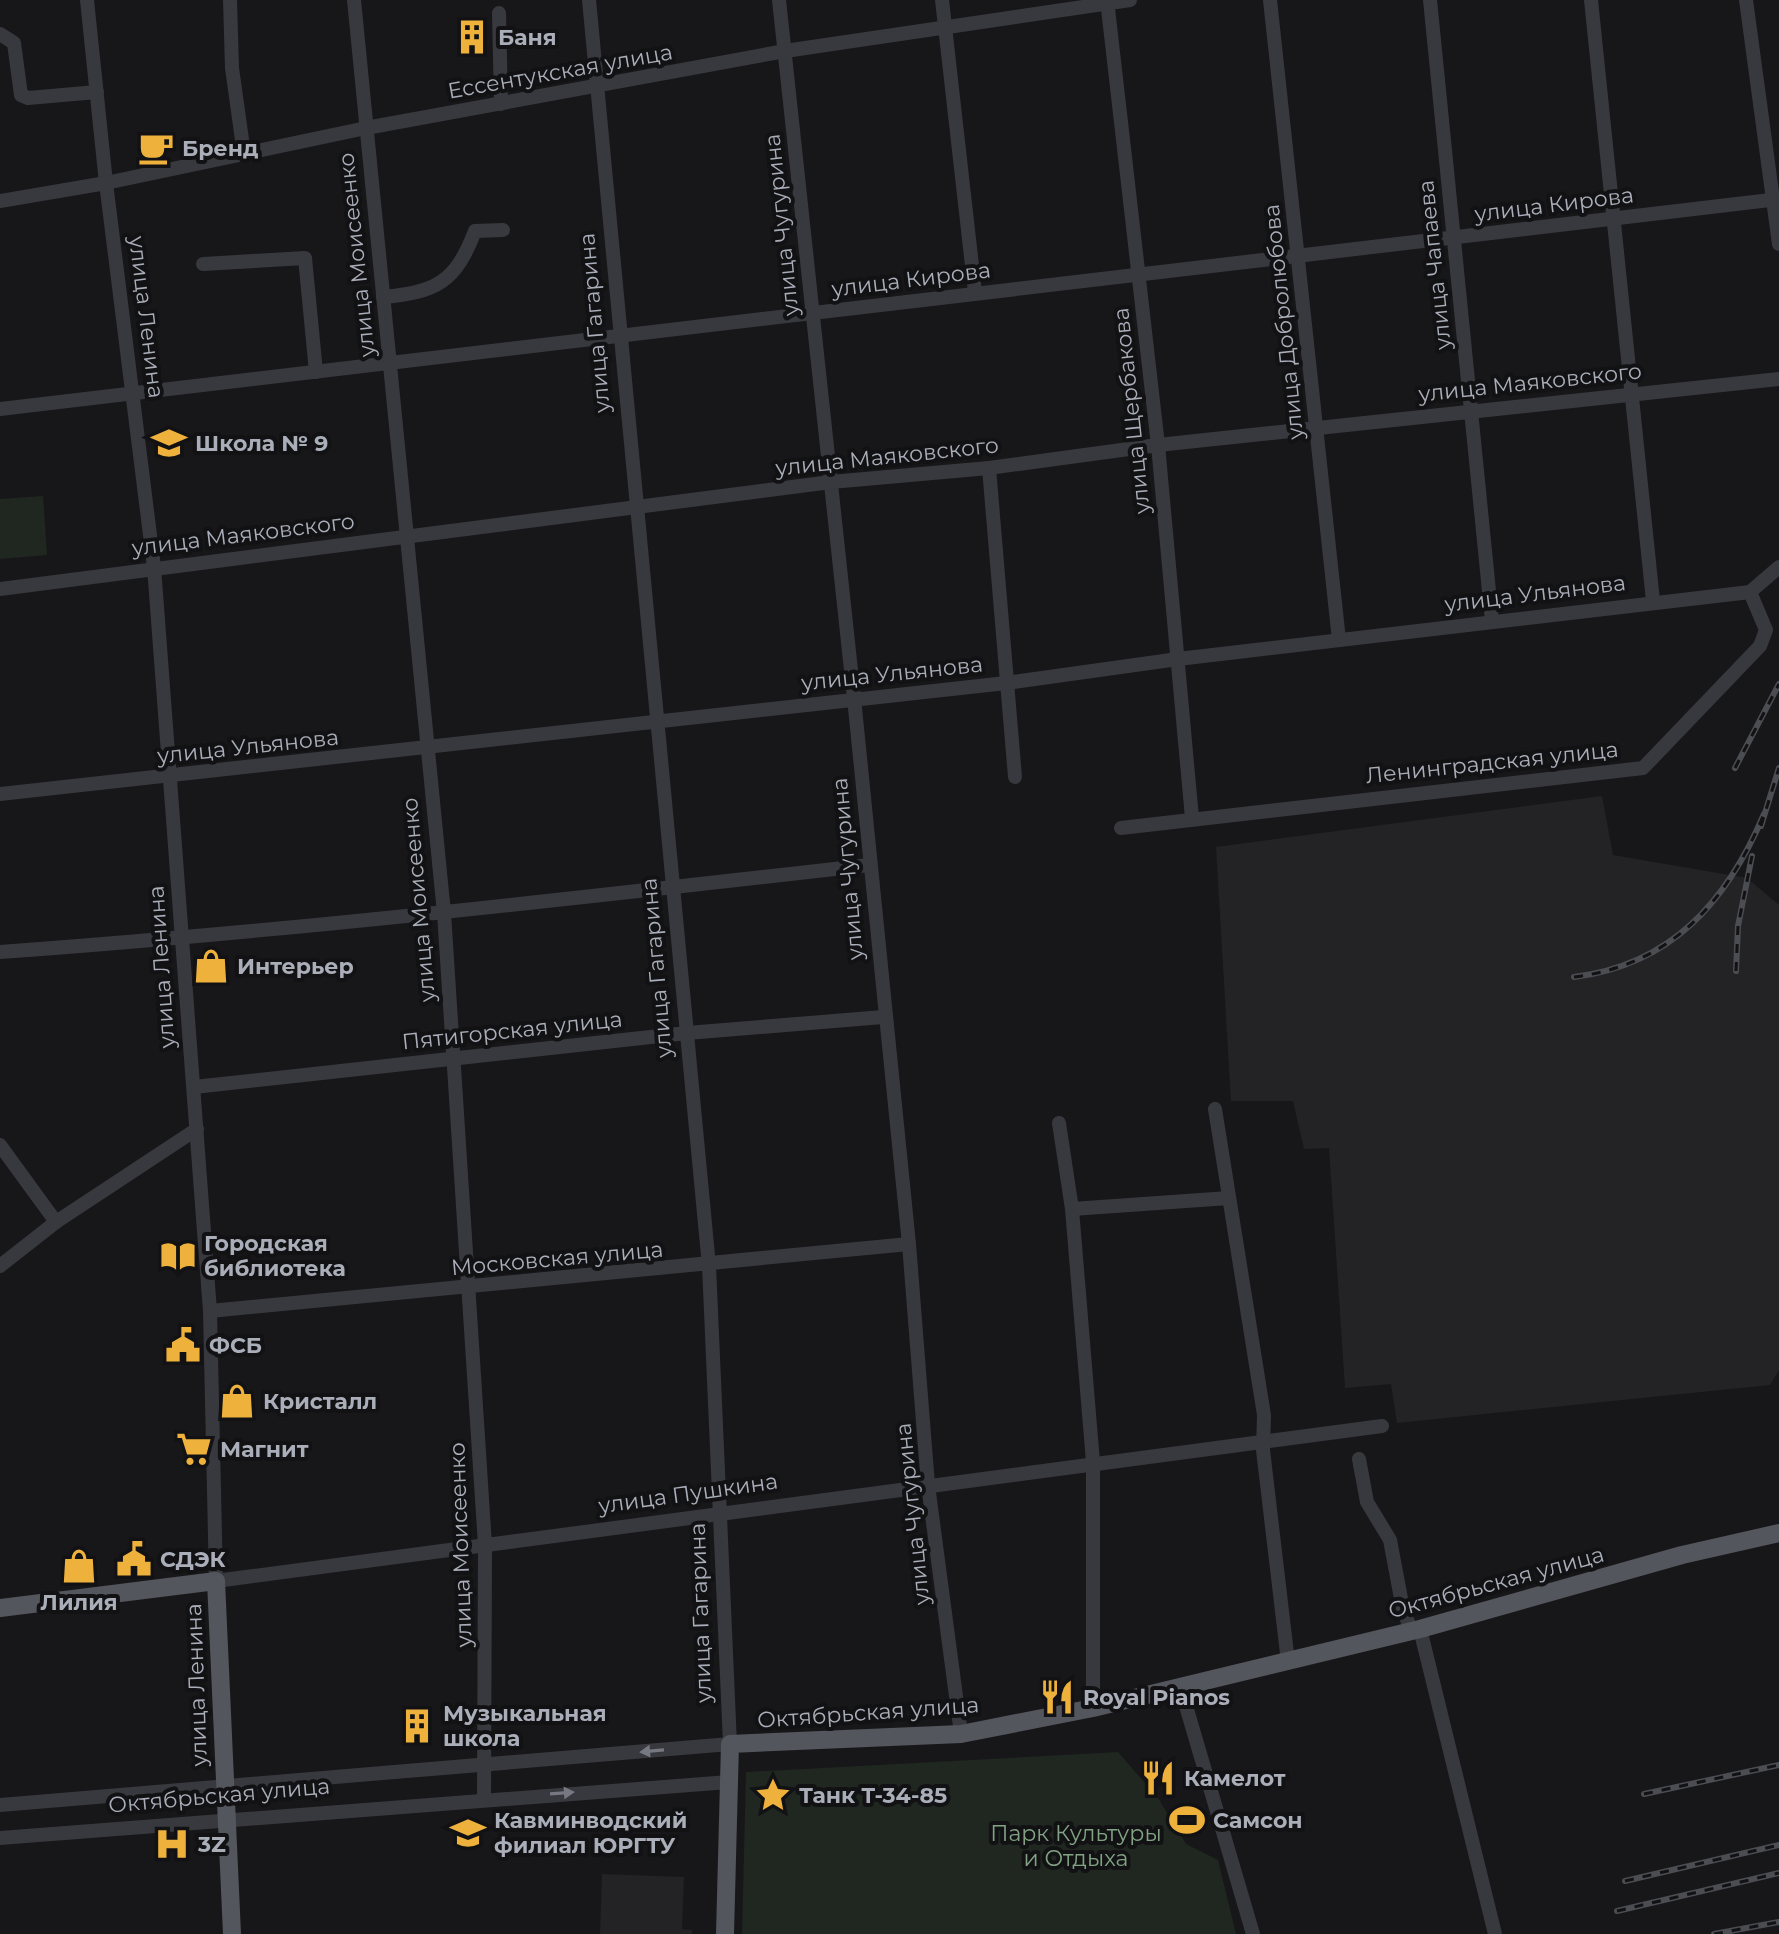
<svg xmlns="http://www.w3.org/2000/svg" width="1779" height="1934" viewBox="0 0 1779 1934" font-family="Montserrat,sans-serif">
<style>
.built{fill:#232326}
.green{fill:#1f2720}
.lines{fill:none;stroke-linecap:round;stroke-linejoin:round}
.minor{stroke:#38393e;stroke-width:14}
.major{stroke:#54565d;stroke-width:18}
.rail-casing{stroke:#4b4d53;stroke-width:6}
.rail{stroke:#121214;stroke-width:3;stroke-dasharray:9;stroke-linecap:butt}
.oneway{fill:#777982}
.labels{text-anchor:middle;stroke-width:8;stroke-linejoin:round;paint-order:stroke}
.poi-label{font-size:22px;font-weight:bold;fill:#aaaeb9;stroke:#121214;text-anchor:start}
.street-label{font-size:22px;fill:#aaaeb9;stroke:#121214}
.park-label{font-size:22px;fill:#81a383;stroke:#121214}
</style>
<rect width="100%" height="100%" fill="#171719"/>
<g class="built">
<polygon points="1602,796 1613,855 1747,878 1779,905 1779,1370 1770,1385 1397,1423 1391,1384 1345,1388 1329,1148 1304,1149 1293,1101 1231,1101 1216,847"/>
<polygon points="602,1874 684,1877 682,1929 692,1930 692,1934 600,1934"/>
</g>
<g class="green">
<polygon points="43,496 47,555 0,559 0,499"/>
<polygon points="1118,1752 1158,1798 1186,1844 1218,1860 1236,1934 742,1934 746,1772"/>
</g>
<g class="lines">
<g class="minor">
<polyline points="87,0 106,183 154,567 210,1311 216,1581 1382,1426"/>
<polyline points="230,0 232,68 244,154"/>
<polyline points="354,0 444,913 485,1545 484,1799"/>
<polyline points="779,0 854,698 909,1244 928,1485 961,1734"/>
<polyline points="942,0 975,292"/>
<polyline points="1107,0 1158,445 1192,818"/>
<polyline points="1270,0 1339,640"/>
<polyline points="1430,0 1492,621"/>
<polyline points="1591,0 1653,601"/>
<polyline points="1746,0 1779,244"/>
<polyline points="499,13 501,104"/>
<polyline points="0,34 14,43 21,95 28,98 97,92"/>
<polyline points="0,201 106,183 366,128 785,51 1130,0"/>
<polyline points="203,264 305,258 316,372"/>
<path d="M383,297c53,-5 72,-14 92,-66l28,-1"/>
<polyline points="0,409 1779,199"/>
<polyline points="989,468 1015,777"/>
<polyline points="0,589 831,482 989,468 1158,445 1779,379"/>
<polyline points="0,794 1006,683 1178,659 1750,592 1779,567"/>
<polyline points="1121,828 1643,768 1760,646 1766,630 1750,592"/>
<path d="M0,952c290,-21 579,-54 869,-87"/>
<polyline points="194,1087 687,1033 883,1017"/>
<polyline points="1215,1109 1264,1415 1263,1450 1288,1662"/>
<polyline points="1059,1123 1072,1209 1093,1462 1093,1708"/>
<polyline points="0,1145 56,1222"/>
<polyline points="1072,1209 1229,1198"/>
<polyline points="0,1266 56,1222 197,1129"/>
<polyline points="210,1311 909,1244"/>
<polyline points="1359,1459 1367,1502 1390,1540 1403,1609 1411,1630"/>
<polyline points="1420,1629 1495,1934"/>
<polyline points="1181,1689 1253,1934"/>
<polyline points="0,1805 730,1744 709,1266 589,0"/>
<polyline points="0,1838 729,1782"/>
</g>
<g class="major">
<polyline points="0,1608 216,1581 232,1934"/>
<polyline points="725,1934 730,1744 961,1734 1093,1708 1420,1629 1682,1555 1779,1533"/>
</g>
<g class="rail-casing">
<g id="rail">
<polyline points="1735,768 1779,684"/>
<polyline points="1761,826 1779,768"/>
<polyline points="1736,971 1738,926 1752,856"/>
<path d="M1574,977c97,-12 153,-75 190,-163"/>
<polyline points="1644,1794 1779,1765"/>
<polyline points="1625,1881 1779,1845"/>
<polyline points="1617,1911 1779,1873"/>
<polyline points="1714,1934 1779,1922"/>
</g>
</g>
<use href="#rail" class="rail"/>
</g>
<defs><path id="oneway-solid" d="M-6-.8H1V-3.2L6.5 0L1 3.2V.8H-6Z" transform="scale(2)"/></defs>
<g class="oneway">
<use href="#oneway-solid" transform="translate(652 1751) rotate(175)"/>
<use href="#oneway-solid" transform="translate(562 1793) rotate(-4)"/>
</g>
<defs>
<g id="building-bare" transform="scale(2.76)"><path d="M-4-6H4V6H1V3H-1V6H-4ZM-2.5-4.3h1.7v1.8h-1.7ZM.8-4.3h1.7v1.8H.8ZM-2.5-1h1.7V.8h-1.7ZM.8-1h1.7V.8H.8Z" fill="#eeb13b" stroke="#121214" stroke-width="2.5" paint-order="stroke"/></g>
<g id="cafe-bare" transform="scale(2.76)"><path d="M-5.5-4.5H6V0H3Q3 3.5 0 3.5H-2.5Q-5.5 3.5-5.5 0ZM3-3.2v2h1.7v-2ZM-6 4.5H4V6H-6Z" fill="#eeb13b" stroke="#121214" stroke-width="2.5" paint-order="stroke"/></g>
<g id="school-bare" transform="scale(2.76)"><path d="M0-5L7-2L0 1L-7-2ZM-4 1L0 2.5L4 1V4Q0 6-4 4Z" fill="#eeb13b" stroke="#121214" stroke-width="2.5" paint-order="stroke"/></g>
<g id="shop-bare" transform="scale(2.76)"><path d="M-5-2.5h2.3a2.7 3.5 0 0 1 5.4 0H5L5.5 6h-11ZM-1.5-2.5h3a1.5 2.3 0 0 0-3 0Z" fill="#eeb13b" stroke="#121214" stroke-width="2.5" paint-order="stroke"/></g>
<g id="library-bare" transform="scale(2.76)"><path d="M-6-4Q-3-5.5-.7-3.5V5Q-3 3-6 4ZM6-4Q3-5.5 .7-3.5V5Q3 3 6 4Z" fill="#eeb13b" stroke="#121214" stroke-width="2.5" paint-order="stroke"/></g>
<g id="civic-bare" transform="scale(2.76)"><path d="M-.6-6.5H3V-4.5H.6V-3L4-1V1h2V6H-6V1h2V-1L-.6-3ZM-1.2 2.5V6h2.4V2.5Z" fill="#eeb13b" stroke="#121214" stroke-width="2.5" paint-order="stroke"/></g>
<g id="supermarket-bare" transform="scale(2.76)"><path d="M-6-5.5h2.5l.6 2H6L4.5 2H-2.5L-4.4-4H-6ZM-1.5 3.2a1.3 1.3 0 1 0 .1 0ZM3 3.2a1.3 1.3 0 1 0 .1 0Z" fill="#eeb13b" stroke="#121214" stroke-width="2.5" paint-order="stroke"/></g>
<g id="restaurant-bare" transform="scale(2.76)"><path d="M-5-6h1v4h1v-4h1v4h1v-4h1v5L-1.5 .5V6h-2V.5L-5-1ZM5-6V6H3V1.5H1.5Q1.5-4 5-6Z" fill="#eeb13b" stroke="#121214" stroke-width="2.5" paint-order="stroke"/></g>
<g id="sight-bare" transform="scale(2.76)"><path d="M0-6L1.8-2.2L6-1.7L2.9 1.2L3.7 5.4L0 3.3L-3.7 5.4L-2.9 1.2L-6-1.7L-1.8-2.2Z" fill="#eeb13b" stroke="#121214" stroke-width="2.5" paint-order="stroke"/></g>
<g id="stadium-bare" transform="scale(2.76)"><path d="M0-5a6.5 5 0 1 0 0 10a6.5 5 0 1 0 0-10ZM-3.5-1.8h7v3.6h-7Z" fill="#eeb13b" stroke="#121214" stroke-width="2.5" paint-order="stroke"/></g>
<g id="university-bare" transform="scale(2.76)"><path d="M0-5L7-2L0 1L-7-2ZM-4 1L0 2.5L4 1V4Q0 6-4 4Z" fill="#eeb13b" stroke="#121214" stroke-width="2.5" paint-order="stroke"/></g>
<g id="hospital-bare" transform="scale(2.76)"><path d="M-5-5h3v3.5h4V-5h3V5h-3V1.5h-4V5h-3Z" fill="#eeb13b" stroke="#121214" stroke-width="2.5" paint-order="stroke"/></g>
</defs>
<g fill-rule="evenodd">
<use href="#building-bare" x="472" y="37"/>
<use href="#cafe-bare" x="156" y="148"/>
<use href="#school-bare" x="169" y="443"/>
<use href="#shop-bare" x="211" y="966"/>
<use href="#library-bare" x="178" y="1256"/>
<use href="#civic-bare" x="183" y="1345"/>
<use href="#shop-bare" x="237" y="1401"/>
<use href="#supermarket-bare" x="194" y="1449"/>
<use href="#civic-bare" x="134" y="1559"/>
<use href="#shop-bare" x="79" y="1566"/>
<use href="#restaurant-bare" x="1057" y="1697"/>
<use href="#building-bare" x="417" y="1726"/>
<use href="#restaurant-bare" x="1158" y="1778"/>
<use href="#sight-bare" x="773" y="1795"/>
<use href="#stadium-bare" x="1187" y="1820"/>
<use href="#university-bare" x="468" y="1833"/>
<use href="#hospital-bare" x="172" y="1844"/>
</g>
<g class="labels">
<g class="poi-label">
<text x="498" y="45">Баня</text>
<text x="182" y="156">Бренд</text>
<text x="195" y="451">Школа № 9</text>
<text x="237" y="974">Интерьер</text>
<text x="204" y="1251">Городская<tspan x="204" dy="25">библиотека</tspan></text>
<text x="209" y="1353">ФСБ</text>
<text x="263" y="1409">Кристалл</text>
<text x="220" y="1457">Магнит</text>
<text x="160" y="1567">СДЭК</text>
<text x="79" y="1610" text-anchor="middle">Лилия</text>
<text x="1083" y="1705">Royal Pianos</text>
<text x="443" y="1721">Музыкальная<tspan x="443" dy="25">школа</tspan></text>
<text x="1184" y="1786">Камелот</text>
<text x="799" y="1803">Танк Т-34-85</text>
<text x="494" y="1828">Кавминводский<tspan x="494" dy="25">филиал ЮРГТУ</tspan></text>
<text x="1213" y="1828">Самсон</text>
<text x="198" y="1852">3Z</text>
</g>
<g class="street-label">
<text transform="translate(560 71) rotate(-10)" y="8">Ессентукская улица</text>
<text transform="translate(1554 204) rotate(-7)" y="8">улица Кирова</text>
<text transform="translate(781 225) rotate(-96)" y="8">улица Чугурина</text>
<text transform="translate(356 255) rotate(-96)" y="8">улица Моисеенко</text>
<text transform="translate(1434 265) rotate(-96)" y="8">улица Чапаева</text>
<text transform="translate(911 279) rotate(-7)" y="8">улица Кирова</text>
<text transform="translate(147 317) rotate(83)" y="8">улица Ленина</text>
<text transform="translate(1283 322) rotate(-96)" y="8">улица Добролюбова</text>
<text transform="translate(594 323) rotate(-95)" y="8">улица Гагарина</text>
<text transform="translate(1530 382) rotate(-6)" y="8">улица Маяковского</text>
<text transform="translate(1131 411) rotate(-96)" y="8">улица Щербакова</text>
<text transform="translate(887 456) rotate(-6)" y="8">улица Маяковского</text>
<text transform="translate(243 534) rotate(-7)" y="8">улица Маяковского</text>
<text transform="translate(1535 593) rotate(-7)" y="8">улица Ульянова</text>
<text transform="translate(892 673) rotate(-6)" y="8">улица Ульянова</text>
<text transform="translate(248 746) rotate(-6)" y="8">улица Ульянова</text>
<text transform="translate(1492 762) rotate(-6)" y="8">Ленинградская улица</text>
<text transform="translate(847 869) rotate(-95)" y="8">улица Чугурина</text>
<text transform="translate(418 900) rotate(-95)" y="8">улица Моисеенко</text>
<text transform="translate(161 967) rotate(-94)" y="8">улица Ленина</text>
<text transform="translate(656 968) rotate(-95)" y="8">улица Гагарина</text>
<text transform="translate(512 1030) rotate(-6)" y="8">Пятигорская улица</text>
<text transform="translate(557 1258) rotate(-5)" y="8">Московская улица</text>
<text transform="translate(688 1493) rotate(-8)" y="8">улица Пушкина</text>
<text transform="translate(912 1514) rotate(-96)" y="8">улица Чугурина</text>
<text transform="translate(460 1545) rotate(-92)" y="8">улица Моисеенко</text>
<text transform="translate(1496 1582) rotate(-15)" y="8">Октябрьская улица</text>
<text transform="translate(700 1613) rotate(-92)" y="8">улица Гагарина</text>
<text transform="translate(196 1685) rotate(-92)" y="8">улица Ленина</text>
<text transform="translate(868 1712) rotate(-4)" y="8">Октябрьская улица</text>
<text transform="translate(219 1795) rotate(-5)" y="8">Октябрьская улица</text>
</g>
<g class="park-label">
<text x="1076" y="1841">Парк Культуры<tspan x="1076" dy="25">и Отдыха</tspan></text>
</g>
</g>
</svg>
